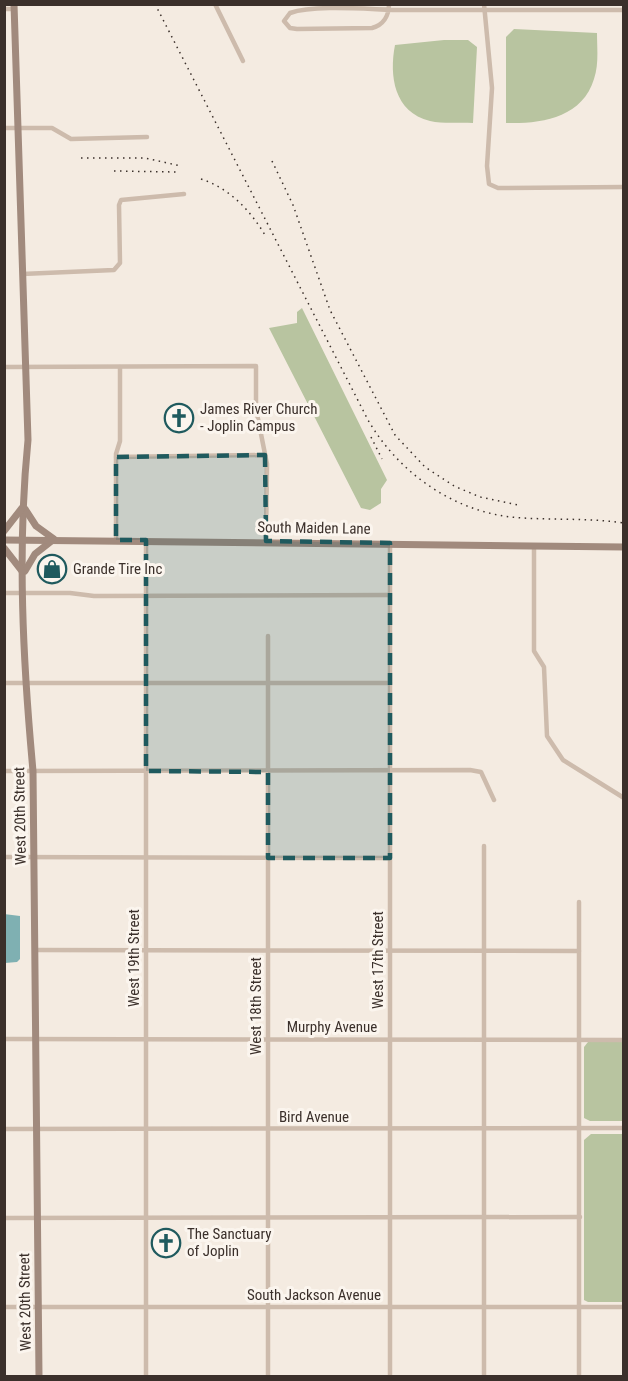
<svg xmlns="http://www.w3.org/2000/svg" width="628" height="1381" viewBox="0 0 628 1381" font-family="'Roboto Condensed',sans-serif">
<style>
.green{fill:#b8c4a0}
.water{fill:#7fb0b2}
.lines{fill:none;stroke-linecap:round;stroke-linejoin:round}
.street{stroke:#cdbbac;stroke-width:4.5}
.secondary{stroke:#a18a7d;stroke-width:7}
.rail{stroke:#3b302b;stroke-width:1.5;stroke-dasharray:1.5 4.5;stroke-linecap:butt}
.marked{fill:#1f5a5e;fill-opacity:0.2;stroke:#1f5a5e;stroke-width:4.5;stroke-dasharray:12 8;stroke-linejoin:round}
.labels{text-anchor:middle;stroke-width:6;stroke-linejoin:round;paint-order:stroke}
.poi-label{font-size:15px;fill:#3b302b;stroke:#fbf5ee;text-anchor:start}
.street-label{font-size:15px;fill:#3b302b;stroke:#fbf5ee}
</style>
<rect width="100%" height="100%" fill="#f4ebe1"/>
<g class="green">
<path d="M514,29l83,4c0,14 2,32 -3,46 -12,39 -53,45 -88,44v-86z"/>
<path d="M444,40h24l9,7 -4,76c-14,-1 -30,1 -43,-2 -36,-9 -41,-45 -35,-76z"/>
<polygon points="302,308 387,480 381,489 381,503 370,510 361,508 269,328 297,323 297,312"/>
<polygon points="588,1042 623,1042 623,1121 590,1121 584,1118 584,1047"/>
<polygon points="591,1134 623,1134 623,1302 588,1302 584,1300 584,1140"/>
</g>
<polygon class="water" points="4,914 20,916 20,959 17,962 5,963"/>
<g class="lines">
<g class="street">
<polyline points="215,4 243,61"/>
<path d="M389,4c0,12 -6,21 -17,24l-75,1 -7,-1 -6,-7 6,-8c27,-9 84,-3 114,-3h220"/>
<polyline points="484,4 492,88 487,166 489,184 498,188 624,187"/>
<polyline points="4,9 14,9"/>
<polyline points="4,128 52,128 71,139 147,137"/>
<polyline points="22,274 114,270 120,263 119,205 121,200 184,194"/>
<polyline points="4,367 256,366 256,409 267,464 266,541"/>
<polyline points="116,457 265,455"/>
<polyline points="116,540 116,454 120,441 120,367"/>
<polyline points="146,540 146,1376"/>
<polyline points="390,543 390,1376"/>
<polyline points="534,546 534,651 544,667 547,736 563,760 624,798"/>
<polyline points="4,593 70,593 94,596 390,595"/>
<polyline points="4,683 390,683"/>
<polyline points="4,771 470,770 481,772 494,800"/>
<polyline points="4,857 390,858"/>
<polyline points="35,950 579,951"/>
<polyline points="4,1039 624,1040"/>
<polyline points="4,1129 624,1128"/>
<polyline points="4,1218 580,1217"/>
<polyline points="4,1307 624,1307"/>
<polyline points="268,1376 268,636"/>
<polyline points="484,1376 484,846"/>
<polyline points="579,1376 579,902"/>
</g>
<g class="secondary">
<path d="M14,4l14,436c-11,110 -5,222 5,331l6,605"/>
<polyline points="25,509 36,526 54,539 35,554 25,571"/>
<polyline points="4,531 22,508"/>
<polyline points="4,540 624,547"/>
<polyline points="4,548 22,571"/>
</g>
<g class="rail">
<path d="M155,4l213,416c32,55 90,95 155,98 34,2 67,0 101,5"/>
<polyline points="81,158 145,158 181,166"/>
<polyline points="272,161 293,205 330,310 395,435 425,467 454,486 480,497 518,505"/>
<polyline points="114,171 177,172"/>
<path d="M201,179c28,9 49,31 64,56"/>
<polyline points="371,437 382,459"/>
</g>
</g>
<path class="marked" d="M265,455l1,86 124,2v315h-122v-86l-122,-1v-231h-30v-83z"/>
<defs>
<g id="church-ring" transform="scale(1.5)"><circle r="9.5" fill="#fbf5ee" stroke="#1f5a5e" stroke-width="1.5"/><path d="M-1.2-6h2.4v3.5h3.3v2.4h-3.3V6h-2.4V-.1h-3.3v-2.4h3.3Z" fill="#1f5a5e"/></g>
<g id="shop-ring" transform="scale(1.5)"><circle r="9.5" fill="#fbf5ee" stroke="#1f5a5e" stroke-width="1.5"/><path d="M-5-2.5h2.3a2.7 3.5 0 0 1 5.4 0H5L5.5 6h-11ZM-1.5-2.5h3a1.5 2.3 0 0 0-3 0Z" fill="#1f5a5e"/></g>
</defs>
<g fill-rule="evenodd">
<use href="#church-ring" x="179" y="418"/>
<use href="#shop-ring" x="52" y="569"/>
<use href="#church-ring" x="166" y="1243"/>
</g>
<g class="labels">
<g class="poi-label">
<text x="200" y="414">James River Church<tspan x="200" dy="17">- Joplin Campus</tspan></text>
<text x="73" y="574">Grande Tire Inc</text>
<text x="187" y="1239">The Sanctuary<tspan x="187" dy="17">of Joplin</tspan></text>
</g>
<g class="street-label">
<text transform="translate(314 528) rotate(1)" y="5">South Maiden Lane</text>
<text transform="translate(20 816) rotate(-91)" y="5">West 20th Street</text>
<text transform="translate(134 958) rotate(-90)" y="5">West 19th Street</text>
<text transform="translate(378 960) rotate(-90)" y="5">West 17th Street</text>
<text transform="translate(256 1006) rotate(-90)" y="5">West 18th Street</text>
<text x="332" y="1032">Murphy Avenue</text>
<text x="314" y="1122">Bird Avenue</text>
<text x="314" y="1300">South Jackson Avenue</text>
<text transform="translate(25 1302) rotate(-91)" y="5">West 20th Street</text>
</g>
</g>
<rect width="628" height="1381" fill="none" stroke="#3b302b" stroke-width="12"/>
</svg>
